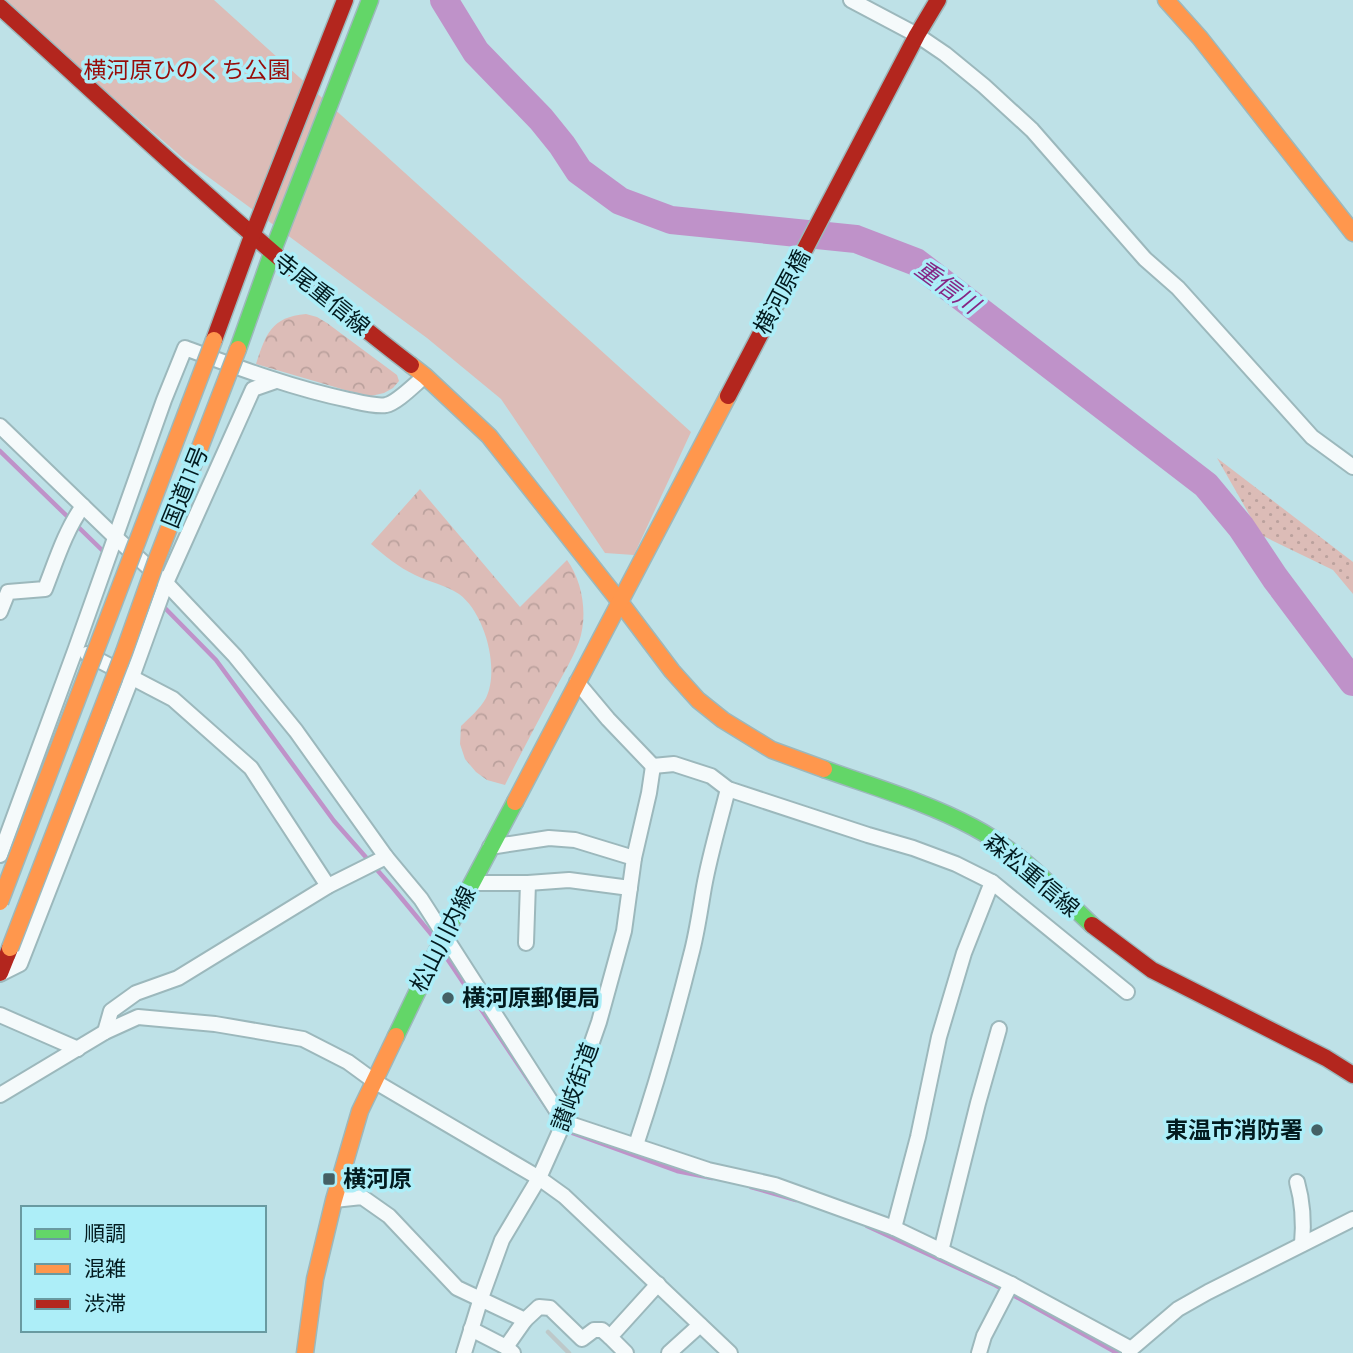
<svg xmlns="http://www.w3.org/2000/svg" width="1353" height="1353" viewBox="0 0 1353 1353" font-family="Montserrat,'Noto Sans JP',sans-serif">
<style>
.grass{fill:url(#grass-dots)}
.forest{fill:url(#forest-crowns)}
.park{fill:#dcbcb7}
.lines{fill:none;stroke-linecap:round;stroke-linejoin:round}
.stream{stroke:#bf92c9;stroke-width:4.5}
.river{stroke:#bf92c9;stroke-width:28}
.street-casing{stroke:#9cb8bc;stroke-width:18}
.fast-casing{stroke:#9cb8bc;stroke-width:19}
.slow-casing{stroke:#9cb8bc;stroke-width:19}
.jam-casing{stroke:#9cb8bc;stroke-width:19}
.street{stroke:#f5fafb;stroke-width:14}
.fast{stroke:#63d668;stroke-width:16}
.slow{stroke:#ff974d;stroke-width:16}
.jam{stroke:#b3261e;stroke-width:16}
.rail{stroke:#bdc8c9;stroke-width:4.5}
.slow-bridge-casing{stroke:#9cb8bc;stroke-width:19;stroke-linecap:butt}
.slow-bridge{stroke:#ff974d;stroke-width:16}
.poi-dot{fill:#446065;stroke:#adeef8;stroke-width:2.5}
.labels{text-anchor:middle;stroke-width:7;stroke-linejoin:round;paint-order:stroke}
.park-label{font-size:23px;fill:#980c09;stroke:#adeef8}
.street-label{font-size:23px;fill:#021b1f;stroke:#adeef8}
.poi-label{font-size:23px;font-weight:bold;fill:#021b1f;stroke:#adeef8;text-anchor:start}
.water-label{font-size:24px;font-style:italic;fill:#862684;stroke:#adeef8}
</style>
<defs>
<pattern id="grass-dots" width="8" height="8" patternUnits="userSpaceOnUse" patternTransform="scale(1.75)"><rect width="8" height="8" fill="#dcbcb7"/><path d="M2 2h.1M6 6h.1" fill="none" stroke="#bba19d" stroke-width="1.8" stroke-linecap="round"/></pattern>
<pattern id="forest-crowns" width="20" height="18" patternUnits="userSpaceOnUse" patternTransform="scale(1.75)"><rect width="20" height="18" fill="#dcbcb7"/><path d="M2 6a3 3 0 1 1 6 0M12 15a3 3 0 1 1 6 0" fill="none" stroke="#bba19d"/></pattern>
</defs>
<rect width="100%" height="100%" fill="#bee1e7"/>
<polygon class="grass" points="1217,458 1353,562 1353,594 1333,570 1261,535"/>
<g class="forest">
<path d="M306,314l11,3 10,6 70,52 2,6 -6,7 -9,5 -13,3 -26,-6 -89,-26c10,-30 15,-47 50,-50z"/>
<path d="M420,489l100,118 47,-47c16,22 21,56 12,82 -7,18 -18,36 -27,53 -16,30 -32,60 -47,90l-18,-5 -11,-8 -11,-13 -5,-15 1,-18c8,-8 19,-17 25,-28 14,-29 -1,-85 -27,-104 -13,-9 -30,-12 -44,-19 -17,-8 -30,-19 -44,-31z"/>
</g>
<polygon class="park" points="1,0 214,0 691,432 634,555 605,553 501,399 427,338 184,159"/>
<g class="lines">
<g class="stream">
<polyline points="0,451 105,553"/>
<polyline points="161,604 216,660 334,821 393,888 436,940"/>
<polyline points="444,954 558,1124"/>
<polyline points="564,1130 677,1171 712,1178"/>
<polyline points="751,1187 796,1200"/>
<polyline points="867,1226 995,1285 1117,1353"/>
</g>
<polyline class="river" points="444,0 476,52 541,119 562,145 579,171 620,201 671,220 856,239 916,262 1206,485 1241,527 1275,578 1353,682"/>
<g class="street-casing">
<g id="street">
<polyline points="851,0 917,35 945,54 984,86 1032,130 1145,259 1178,288 1312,437 1353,467"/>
<polyline points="0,426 115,537 166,583 235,656 296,731 386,857 421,899 564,1122 708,1170 775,1185 894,1228 1011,1284 1131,1349"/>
<path d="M0,612l8,-20 37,-3c11,-28 20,-58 38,-83"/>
<polyline points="87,654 173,699 251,768 328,886"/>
<polyline points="577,682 608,719 653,766"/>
<polyline points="653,766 674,764 711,776 728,789 868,835 913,848 956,864 992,882 1127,992"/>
<polyline points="490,847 549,838 575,840 634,858"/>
<path d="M0,855l76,-207 88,-248 21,-52c54,20 107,40 164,52 9,2 28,7 37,5 11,-2 30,-22 39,-29"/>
<polyline points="472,883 528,883 569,880 630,888"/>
<polyline points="526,943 528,883"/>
<polyline points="0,974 20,964 132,677 166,583 253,389 276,381"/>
<polyline points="0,1015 78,1049"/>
<polyline points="105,1032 111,1011 136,993 178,978 328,886 386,857"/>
<polyline points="0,1095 105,1032 138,1017 215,1024 303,1039 348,1062 374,1081 539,1178 564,1196 730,1353"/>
<path d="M636,1145c21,-63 39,-126 55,-190 6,-22 9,-45 13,-68 6,-33 16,-66 24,-98"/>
<path d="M1297,1182c6,21 7,40 5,62"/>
<polyline points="334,1200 362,1197 389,1216 457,1288 525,1320 539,1307 550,1308 582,1339 594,1330 602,1330 610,1337"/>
<polyline points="894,1228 918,1137 939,1037 964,953 992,882"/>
<polyline points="941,1251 978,1103 999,1029"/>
<polyline points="471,1329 506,1347 513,1353"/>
<polyline points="506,1347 525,1320"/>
<polyline points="464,1353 481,1298 502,1240 539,1178 564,1122 599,1022 624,931 634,858 649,793 653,766"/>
<polyline points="626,1353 610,1337 658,1284"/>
<polyline points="669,1353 700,1325"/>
<polyline points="979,1353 984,1336 1011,1284"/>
<polyline points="1129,1353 1131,1349 1178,1309 1208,1292 1353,1219"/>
</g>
</g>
<g class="fast-casing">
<g id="fast">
<polyline points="238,349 272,253 370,0"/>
<path d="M824,769c50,18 102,33 149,58 46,24 82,63 119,98"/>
<polyline points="396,1036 445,934 515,802"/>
</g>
</g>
<g class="slow-casing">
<g id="slow">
<polyline points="1166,0 1200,38 1353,233"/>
<polyline points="411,365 425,376 489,436 620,602 672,671 698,700 723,720 772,750 824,769"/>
<polyline points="515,802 728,396"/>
<polyline points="305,1353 315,1279 334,1200 360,1111 396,1036"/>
</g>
</g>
<g class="jam-casing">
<g id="jam">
<path d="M0,7c135,122 267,248 411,358"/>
<polyline points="214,340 252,236 345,0"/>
<polyline points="728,396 917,35 938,0"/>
<polyline points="1092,925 1152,970 1326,1058 1353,1075"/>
<polyline points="0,973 10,948"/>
</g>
</g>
<use href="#street" class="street"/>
<use href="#fast" class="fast"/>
<use href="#slow" class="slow"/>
<use href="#jam" class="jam"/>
<polyline class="rail" points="548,1332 569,1353"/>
<g class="slow-bridge-casing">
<g id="slow-bridge">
<polyline points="0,902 214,340"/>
<polyline points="10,948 124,652 157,559 238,349"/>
</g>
</g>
<use href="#slow-bridge" class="slow-bridge"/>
</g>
<g class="poi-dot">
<circle cx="448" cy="998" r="7"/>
<circle cx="1317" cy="1130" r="7"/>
<rect x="322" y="1172" width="14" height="14" rx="3.5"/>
</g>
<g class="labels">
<g class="park-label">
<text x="187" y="78">横河原ひのくち公園</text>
</g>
<g class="street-label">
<text transform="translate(782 292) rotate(-62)" y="8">横河原橋</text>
<text transform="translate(322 294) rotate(39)" y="8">寺尾重信線</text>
<text transform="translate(185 487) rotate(-68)" y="8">国道11号</text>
<text transform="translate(1032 875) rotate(40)" y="8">森松重信線</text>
<text transform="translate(443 939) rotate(-63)" y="8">松山川内線</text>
<text transform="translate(575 1087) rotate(-70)" y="8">讃岐街道</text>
</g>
<g class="poi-label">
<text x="462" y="1006">横河原郵便局</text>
<text x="1303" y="1138" text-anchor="end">東温市消防署</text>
<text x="343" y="1187">横河原</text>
</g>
<g class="water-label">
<text transform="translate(947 287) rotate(36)" y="8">重信川</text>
</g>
</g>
<rect x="21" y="1206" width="245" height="126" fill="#adeef8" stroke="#699aa1" stroke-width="2"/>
<rect x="35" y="1229" width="35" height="10" fill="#63d668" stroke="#699aa1" stroke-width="2"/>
<text x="84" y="1241" font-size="21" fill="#021b1f">順調</text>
<rect x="35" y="1264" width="35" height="10" fill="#ff974d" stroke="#699aa1" stroke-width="2"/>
<text x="84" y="1276" font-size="21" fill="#021b1f">混雑</text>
<rect x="35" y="1299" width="35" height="10" fill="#b3261e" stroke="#699aa1" stroke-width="2"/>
<text x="84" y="1311" font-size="21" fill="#021b1f">渋滞</text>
</svg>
